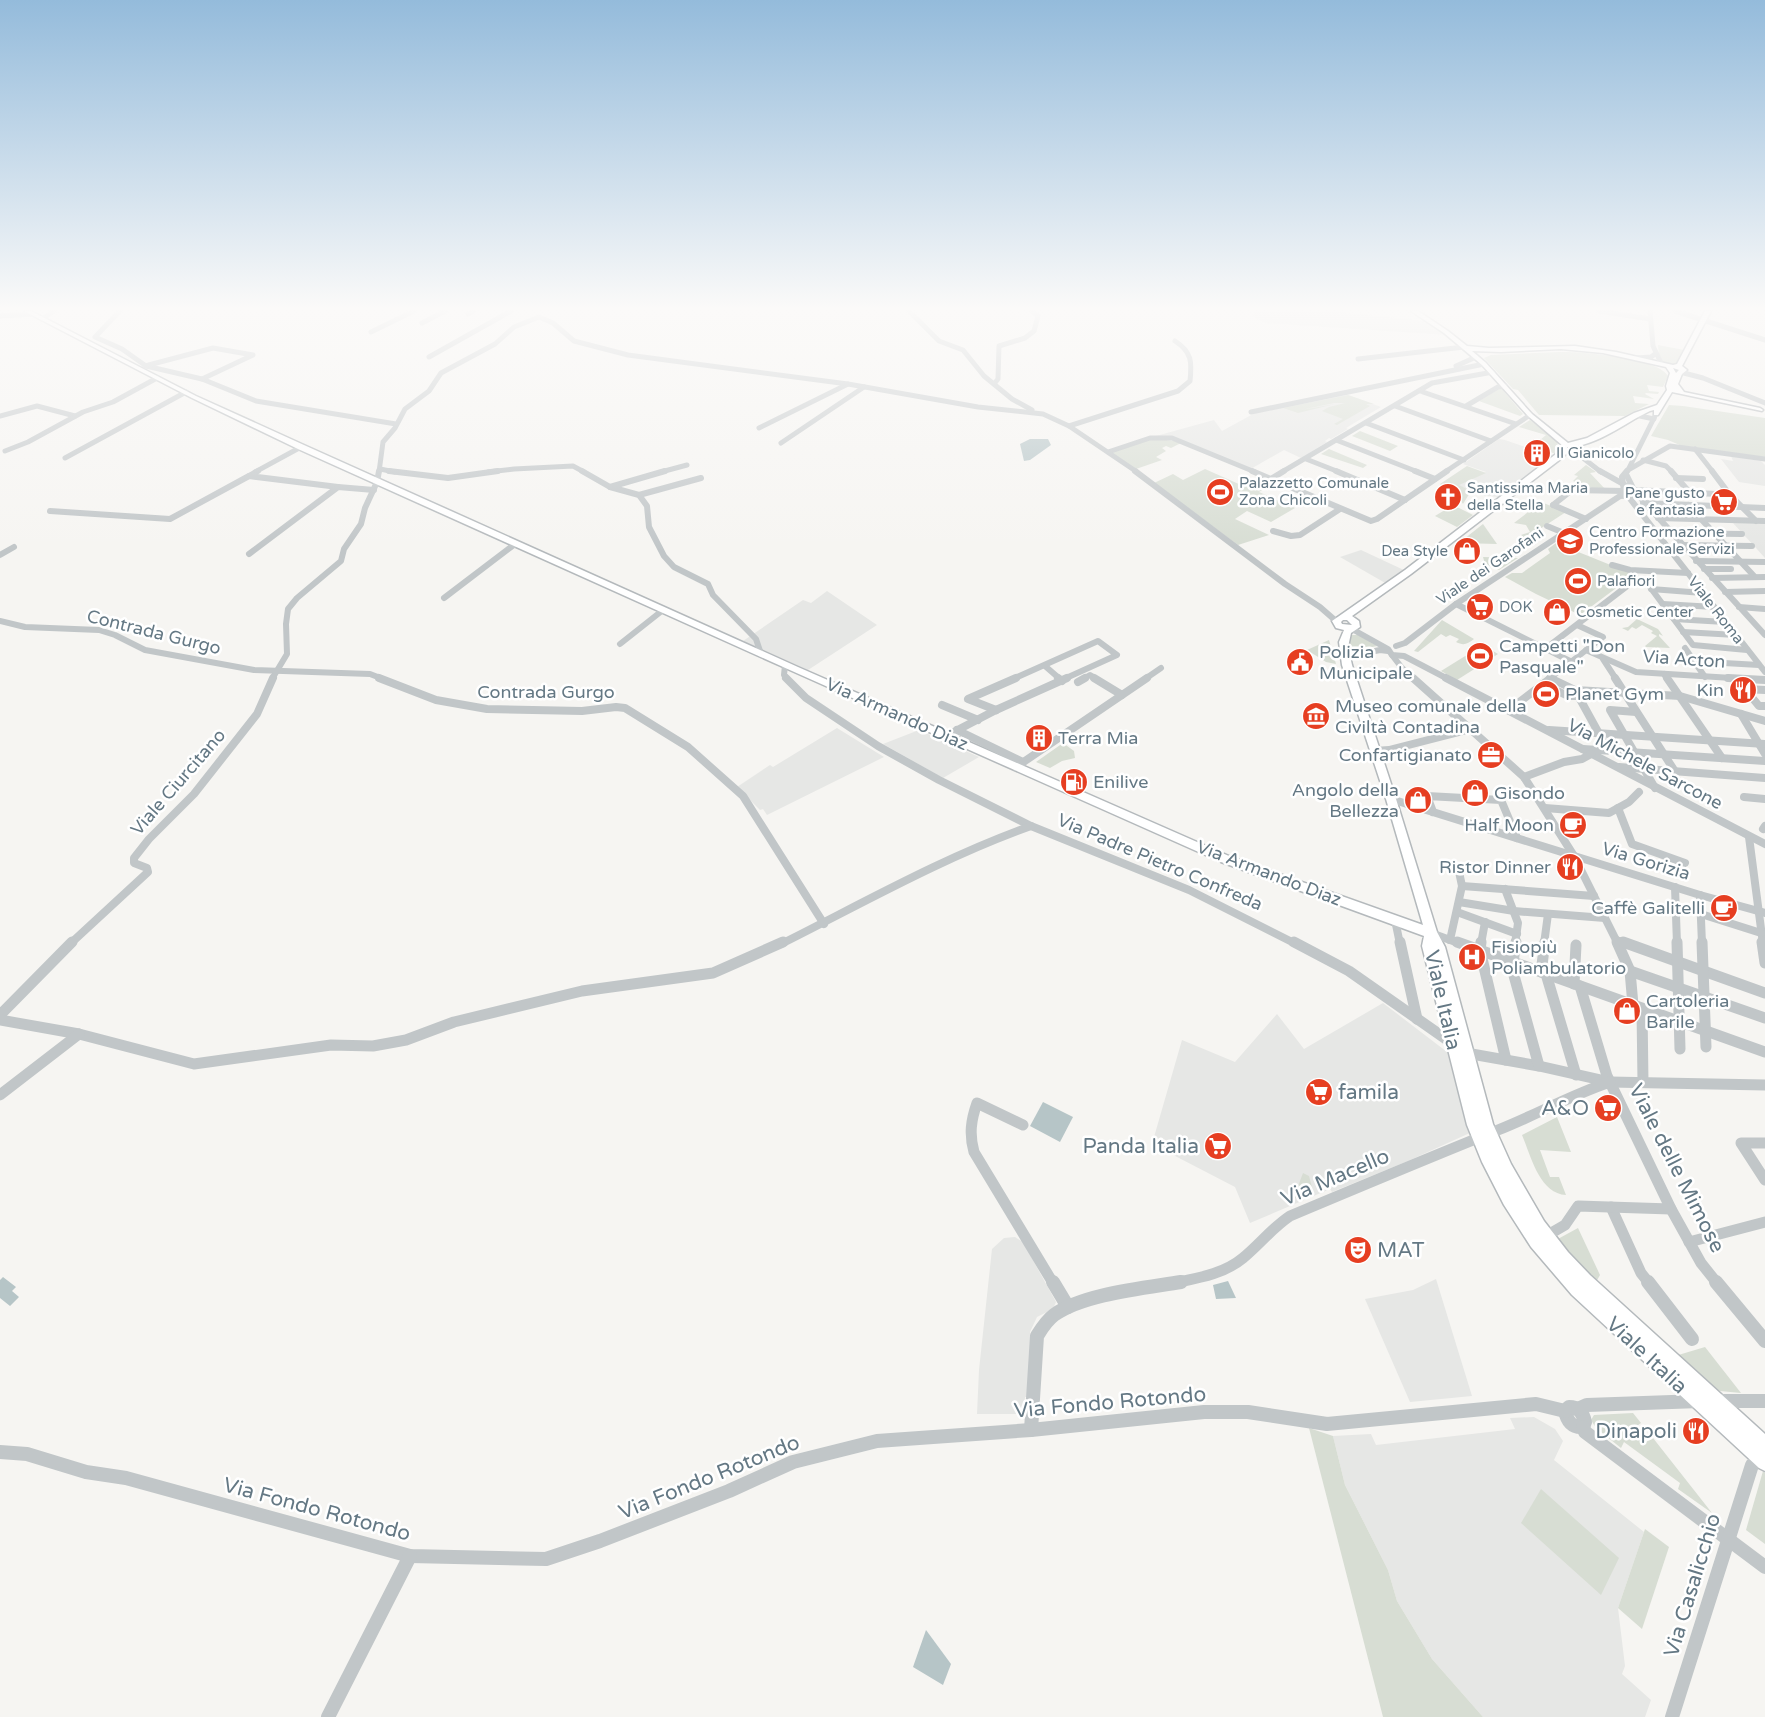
<svg xmlns="http://www.w3.org/2000/svg" width="1765" height="1717" viewBox="0 0 1765 1717" font-family="'Varela Round',sans-serif">
<style>
.built{fill:#e6e7e5}
.green{fill:#d7ddd3}
.water{fill:#b6c5c7}
.lines{fill:none;stroke-linecap:round;stroke-linejoin:round}
.major-casing{stroke:#b4b9bc;stroke-width:3}
.minor-far4{stroke:#c1c6c8;stroke-width:5}
.minor-far3{stroke:#c1c6c8;stroke-width:6}
.minor-far2{stroke:#c1c6c8;stroke-width:8}
.minor-far1{stroke:#c1c6c8;stroke-width:11}
.minor{stroke:#c1c6c8;stroke-width:14}
.major{fill:#fff;fill-rule:evenodd}
.labels{text-anchor:middle;stroke-width:5;stroke-linejoin:round;paint-order:stroke}
.far-poi-label{font-size:15px;fill:#647884;stroke:#fff;text-anchor:start}
.far-street-label{font-size:15px;fill:#647884;stroke:#fff}
.street-label{font-size:18px;fill:#647884;stroke:#fff}
.poi-label{font-size:18px;fill:#647884;stroke:#fff;text-anchor:start}
.near-street-label{font-size:21px;fill:#647884;stroke:#fff}
.near-poi-label{font-size:21px;fill:#647884;stroke:#fff;text-anchor:end}
</style>
<rect width="100%" height="100%" fill="#f6f5f2"/>
<g class="built">
<polygon points="1254,311 1331,311 1425,321 1448,335 1265,323 1252,316"/>
<polygon points="1348,395 1381,407 1346,428 1348,429 1331,439 1329,438 1325,441 1327,442 1301,458 1284,450 1249,470 1179,440 1156,436 1214,420 1222,431 1255,413"/>
<polygon points="1499,439 1505,440 1555,457 1505,495 1498,497 1479,495 1458,485 1486,472 1463,464"/>
<polygon points="1731,456 1761,461 1765,465 1765,486 1739,482 1721,459 1733,461"/>
<polygon points="1733,523 1765,523 1765,558 1756,548"/>
<polygon points="1361,550 1406,571 1387,584 1340,557"/>
<polygon points="827,591 877,625 808,670 743,641 803,600 811,603"/>
<polygon points="837,728 884,757 767,815 763,809 760,810 737,787 770,765 773,767"/>
<polygon points="919,730 979,757 943,778 883,744"/>
<polygon points="1383,1003 1451,1055 1472,1132 1408,1161 1332,1192 1330,1189 1250,1223 1235,1187 1152,1144 1182,1040 1235,1062 1277,1014 1304,1049"/>
<polygon points="1015,1237 1023,1242 1056,1302 1053,1309 1037,1317 1030,1332 1030,1381 1028,1397 1025,1397 1024,1414 977,1414 979,1370 992,1249 1004,1238"/>
<polygon points="1436,1279 1472,1396 1410,1402 1365,1299 1413,1290"/>
<polygon points="1534,1417 1555,1429 1563,1441 1554,1460 1644,1532 1618,1608 1625,1666 1622,1674 1651,1700 1645,1717 1483,1717 1432,1659 1397,1601 1388,1570 1345,1485 1333,1436 1371,1434 1376,1445 1515,1429 1510,1418"/>
</g>
<g class="green">
<polygon points="1658,345 1684,350 1676,365 1663,362 1659,356"/>
<path d="M1559,352c21,-1 100,6 109,24l-5,11 -16,-2 2,6 10,1 -1,2 -12,-1 -1,1 9,5 -21,-3 2,7 14,1 -24,12 -86,-1 -21,-25 -5,-1 -29,-31 7,-3z"/>
<polygon points="1501,388 1523,414 1520,416 1479,401"/>
<polygon points="1348,395 1374,404 1366,404 1370,406 1337,425 1334,424 1343,419 1322,411 1329,407 1345,403 1334,403 1301,410 1335,404 1298,413 1283,408"/>
<polygon points="1669,405 1683,406 1765,418 1765,457 1682,446 1668,440 1651,436"/>
<polygon points="1530,420 1556,440 1560,450 1556,454 1533,446 1546,435 1519,427"/>
<polygon points="1360,431 1398,446 1390,451 1352,436"/>
<polygon points="1150,438 1183,442 1171,448 1166,446 1162,448 1166,451 1156,457 1162,460 1136,469 1108,452"/>
<polygon points="1329,449 1367,465 1363,468 1321,454"/>
<polygon points="1586,465 1596,472 1590,473 1606,490 1597,490 1573,481 1578,476 1574,475"/>
<path d="M1467,466l19,7 -27,12 12,6 -8,13c-5,-8 -9,-17 -21,-16l-2,-4z"/>
<polygon points="1205,469 1241,485 1254,478 1270,485 1259,492 1295,508 1271,522 1247,511 1235,519 1269,535 1238,545 1154,483 1173,474 1183,480"/>
<polygon points="1541,502 1566,512 1526,538 1534,542 1529,545 1521,535 1530,532 1526,525 1514,523"/>
<polygon points="1453,505 1473,515 1457,527 1435,516"/>
<polygon points="1483,524 1497,544 1459,543"/>
<polygon points="1556,543 1628,572 1631,577 1580,615 1536,594 1505,577 1512,573 1522,573 1550,553 1548,549"/>
<polygon points="1483,557 1518,558 1499,570 1485,564"/>
<polygon points="1637,619 1658,629 1663,636 1659,634 1659,636 1670,648 1646,647 1645,646 1657,636 1651,633 1653,631 1642,625 1636,629 1632,627 1628,631 1622,628 1628,627"/>
<path d="M1442,620l32,19c-7,5 -10,7 -18,3l3,-3 -9,-4 -4,2 -5,-3 -23,18 -4,-1z"/>
<polygon points="1350,635 1358,635 1377,646 1353,651 1348,638"/>
<polygon points="1329,640 1336,664 1326,662 1307,650"/>
<polygon points="1483,645 1498,654 1457,680 1441,671"/>
<polygon points="1063,743 1074,751 1075,758 1062,761 1050,768 1036,762"/>
<path d="M1557,1117l14,35 -31,-2 10,27h9l7,18c-27,-2 -35,-39 -44,-60z"/>
<polygon points="1303,1173 1309,1176 1314,1195 1299,1200 1294,1197"/>
<polygon points="1578,1228 1600,1275 1596,1282 1556,1240"/>
<polygon points="1705,1347 1741,1393 1720,1391 1713,1388 1675,1356"/>
<polygon points="1633,1413 1641,1423 1634,1428 1646,1442 1653,1438 1712,1513 1678,1489 1680,1483 1624,1442 1621,1448 1596,1428 1591,1420 1594,1415"/>
<polygon points="1309,1428 1333,1436 1345,1485 1388,1570 1397,1601 1432,1659 1483,1717 1383,1717"/>
<polygon points="1763,1471 1765,1473 1765,1544 1746,1530"/>
<polygon points="1541,1489 1619,1558 1601,1595 1521,1523"/>
<polygon points="1645,1529 1669,1547 1642,1629 1618,1608"/>
</g>
<g class="water">
<polygon points="1030,439 1048,439 1051,445 1030,460 1024,461 1020,444"/>
<polygon points="1043,1102 1073,1117 1060,1142 1030,1126"/>
<polygon points="3,1277 16,1287 12,1291 19,1297 10,1306 0,1298 0,1280"/>
<polygon points="1228,1281 1236,1298 1216,1299 1213,1285"/>
<polygon points="926,1630 951,1664 943,1685 913,1667"/>
</g>
<g class="lines">
<g class="major-casing">
<path id="major" d="M24,311h7l165,85 108,49 494,222 431,189 194,69 -37,-126 -44,-134 -3,-23 5,-12 -8,-2 -4,-7 73,-51 151,-116 7,-8 -35,-30 -46,-51 -38,-32 -33,-22h7l30,20 19,15 22,2 86,-2 41,6 57,13 4,-1 28,-53h6l-29,55 5,4 -5,4 -4,10 6,8 76,16 3,2 -1,1 -90,-19 -14,23h-4v-5l-4,1c-26,12 -54,36 -83,36l2,4 -7,7 -151,116 -59,42 7,5 1,6 -9,6 -3,14 4,18 44,134 41,133 8,15 48,177 18,40 33,57 24,31 22,23 175,159v37l-6,-3 -187,-173 -41,-48 -27,-42 -22,-43 -15,-37 -45,-179 2,-10 -203,-74 -429,-191 -494,-222 -106,-51zM1561,349l42,4 63,14 4,6 -4,13 1,4 -10,15 -23,8 -47,25 -19,5 -36,-29 -46,-51 -14,-12 29,1zM1673,368l6,2 -3,3zM1343,620h4l5,5 -10,-1 -1,-2z"/>
</g>
<g class="minor-far4">
<polyline points="120,311 95,337 122,349 146,366 202,379 256,401 396,424"/>
<polyline points="909,311 939,341 963,350 984,376 1012,399 1032,410"/>
<polyline points="1599,311 1650,319"/>
<polyline points="1650,311 1653,346 1661,363"/>
<polyline points="1675,311 1765,340"/>
<polyline points="468,314 473,311"/>
<polyline points="0,316 33,314"/>
<polyline points="42,319 54,311"/>
<polyline points="422,323 445,311"/>
<polyline points="371,332 414,311"/>
<polyline points="429,357 511,311"/>
<polyline points="1636,358 1651,357 1655,354"/>
<polyline points="1358,359 1464,347"/>
<polyline points="145,366 213,348 253,355 202,379"/>
<polyline points="1456,366 1476,357"/>
<polyline points="1680,372 1703,378 1765,403"/>
<polyline points="994,384 998,379 999,346 1025,338 1034,331 1038,316 1032,311"/>
<polyline points="1420,391 1516,424"/>
<polyline points="1395,406 1491,441"/>
<polyline points="1466,406 1498,387 1505,386"/>
<polyline points="1251,412 1484,364"/>
<polyline points="0,416 37,406 75,416"/>
<polyline points="1640,416 1654,419"/>
<polyline points="1366,423 1464,460"/>
<path d="M1069,426l109,-35 12,-10c2,-19 2,-29 -15,-40"/>
<polyline points="759,428 848,384"/>
<polyline points="1336,440 1418,472"/>
<polyline points="781,443 864,387"/>
<polyline points="1695,449 1713,472"/>
<polyline points="5,451 28,442 83,412 113,402 157,378"/>
<polyline points="1574,451 1601,472"/>
<polyline points="1108,452 1150,438 1172,438 1255,472"/>
<polyline points="65,458 186,392"/>
<polyline points="1306,459 1339,472"/>
<polyline points="1643,460 1666,466 1672,472"/>
<polyline points="380,469 395,472"/>
<polyline points="1628,470 1670,446 1765,459"/>
<polyline points="255,472 301,447"/>
<polyline points="379,472 383,442 395,428 405,409 429,391 441,373 495,344 514,327 539,317 553,323 574,341 628,355 848,384 978,407 1043,414 1069,426 1137,472"/>
<polyline points="488,472 514,469 573,466 584,472"/>
<polyline points="661,472 687,465"/>
<polyline points="1282,472 1432,383 1493,372"/>
<polyline points="1445,472 1530,415"/>
<polyline points="1627,472 1656,414"/>
</g>
<g class="minor-far3">
<polyline points="258,471 249,476 338,487"/>
<polyline points="389,471 448,478 498,471"/>
<polyline points="582,471 610,487 639,495 647,506 649,527 664,556 674,567 708,584 713,595 756,639 761,654"/>
<polyline points="1135,471 1285,584 1320,607 1336,621"/>
<polyline points="1252,471 1371,521 1377,519 1447,471"/>
<polyline points="1336,471 1405,500"/>
<polyline points="1415,471 1435,479"/>
<polyline points="1600,471 1634,490 1717,494"/>
<polyline points="1627,471 1622,477 1624,491 1765,672"/>
<polyline points="1671,471 1690,493"/>
<polyline points="1712,471 1730,495 1756,521"/>
<polyline points="1626,474 1634,490 1645,503 1765,635"/>
<polyline points="1676,478 1703,479"/>
<polyline points="1271,479 1284,471"/>
<polyline points="610,487 665,471"/>
<polyline points="639,495 701,478"/>
<polyline points="1643,503 1765,508"/>
<polyline points="1553,505 1572,490 1624,491"/>
<polyline points="1553,505 1586,519"/>
<polyline points="1688,505 1754,576"/>
<polyline points="50,511 170,519 249,476"/>
<polyline points="1658,518 1765,521"/>
<polyline points="1547,526 1564,533"/>
<polyline points="1273,531 1291,536 1300,535 1340,509"/>
<polyline points="1671,533 1742,534"/>
<polyline points="1681,545 1752,546"/>
<polyline points="249,554 338,487 374,490"/>
<polyline points="0,555 14,547"/>
<polyline points="1696,561 1765,562"/>
<polyline points="1612,565 1630,570 1688,573"/>
<polyline points="1704,569 1731,569"/>
<polyline points="1712,578 1765,577"/>
<polygon points="1638,579 1644,580 1648,584 1639,584 1635,581"/>
<polyline points="1647,583 1693,645 1747,650"/>
<polyline points="1651,589 1703,593"/>
<polyline points="1725,592 1765,591"/>
<polyline points="444,598 515,544"/>
<polyline points="1456,604 1572,662"/>
<polyline points="1663,604 1714,607"/>
<polyline points="1739,607 1765,609"/>
<polyline points="1674,619 1725,622"/>
<polyline points="0,621 25,627 99,630 115,635 145,650 254,670 370,674 383,679"/>
<polyline points="1352,629 1388,649 1392,655 1404,656 1448,679"/>
<polyline points="1683,632 1736,635"/>
<polyline points="620,644 663,610"/>
<polyline points="1396,646 1405,643 1456,604 1620,496 1638,495"/>
<polyline points="1685,648 1705,677"/>
<polyline points="1545,649 1635,580"/>
<polyline points="1586,650 1636,672 1748,679"/>
<polyline points="1392,655 1402,668 1414,679"/>
<polyline points="1345,657 1380,650 1388,651"/>
<polyline points="1603,659 1616,679"/>
<polyline points="1724,663 1759,665"/>
<polyline points="785,665 784,675 787,679"/>
<polyline points="1045,666 1060,679"/>
<polyline points="1664,674 1667,679"/>
<polyline points="1550,678 1552,679"/>
<polyline points="272,679 287,654 286,624 288,609 297,598 341,561 344,549 361,524 365,508 377,482 379,471"/>
<polyline points="1013,679 1098,641 1117,655 1064,679"/>
<polyline points="1083,679 1090,675 1096,679"/>
<polyline points="1145,679 1161,668"/>
<polyline points="1549,679 1603,637 1577,625"/>
</g>
<g class="minor-far2">
<polyline points="379,678 436,700 487,709 582,711 616,707 625,708 688,747 743,796 824,924"/>
<polyline points="786,678 806,698 878,746 939,780 1031,826 1189,890 1296,944"/>
<polyline points="1058,678 1062,681"/>
<polyline points="1094,678 1122,695"/>
<polyline points="1413,678 1524,777 1574,856 1618,944"/>
<polyline points="1446,678 1765,844"/>
<polyline points="1550,678 1575,690"/>
<polyline points="1615,678 1674,770"/>
<polyline points="1667,678 1722,758"/>
<polyline points="1728,678 1765,680"/>
<polyline points="1078,682 1085,678"/>
<polyline points="1543,684 1568,696 1576,696"/>
<polyline points="1765,690 1745,689 1759,706 1765,706"/>
<polyline points="942,705 978,720"/>
<polyline points="996,710 968,699 1016,678"/>
<polyline points="996,710 1067,678"/>
<polyline points="1509,710 1551,678"/>
<polyline points="1636,712 1610,710 1655,788"/>
<polyline points="1741,714 1765,754"/>
<polyline points="957,730 1023,762"/>
<polyline points="1549,730 1765,744"/>
<polyline points="946,736 996,710"/>
<polyline points="1583,749 1765,761"/>
<polyline points="1608,750 1575,690 1680,696 1765,721"/>
<polyline points="1375,751 1389,750 1471,729"/>
<polyline points="1016,767 1147,678"/>
<polyline points="1619,767 1765,778"/>
<polyline points="1524,777 1564,762 1582,759 1591,754"/>
<polyline points="1744,797 1765,799"/>
<polyline points="1391,799 1700,895 1765,913"/>
<polyline points="1545,808 1609,813 1629,802 1639,792"/>
<polyline points="1618,808 1632,844 1685,863"/>
<polyline points="1433,812 1427,796 1501,800 1517,838"/>
<polyline points="1763,829 1765,826"/>
<polyline points="1749,837 1763,944"/>
<polyline points="1462,886 1594,896"/>
<polyline points="1675,887 1677,944"/>
<polyline points="1505,889 1518,923 1515,944"/>
<polyline points="1700,895 1702,944"/>
<polyline points="1459,902 1514,911 1605,918"/>
<polyline points="1457,912 1517,934"/>
<polyline points="1701,914 1761,933"/>
<polyline points="1395,920 1400,944"/>
<polyline points="1431,933 1461,944"/>
<polyline points="1450,940 1462,886 1458,867"/>
<polyline points="1616,940 1626,944"/>
<polyline points="70,944 148,872 147,868 134,863 134,858 149,839 194,794 257,714 273,678"/>
<path d="M781,944c82,-41 163,-87 250,-118"/>
<polyline points="1481,944 1485,922"/>
<polyline points="1544,944 1548,914"/>
</g>
<g class="minor-far1">
<polyline points="1294,942 1349,971 1466,1053 1539,1066 1610,1082 1765,1085"/>
<polyline points="1400,942 1417,1019"/>
<polyline points="1457,942 1765,1052"/>
<polyline points="1481,942 1480,950 1506,1060"/>
<polyline points="1617,942 1630,971 1633,1005"/>
<polyline points="1623,942 1765,993"/>
<polyline points="1677,942 1680,1049"/>
<polyline points="1702,942 1706,1047"/>
<polyline points="1762,942 1765,963"/>
<polyline points="1510,961 1539,1066"/>
<polyline points="1513,962 1516,942"/>
<polyline points="1630,971 1765,1018"/>
<polyline points="1541,972 1545,942"/>
<polyline points="1546,974 1576,1075"/>
<polyline points="1574,984 1576,945"/>
<polyline points="1580,986 1607,1076 1671,1209 1701,1263 1717,1283"/>
<polyline points="1642,1009 1643,1082"/>
<polyline points="0,1015 72,942"/>
<polyline points="0,1020 79,1034 194,1064 331,1045 373,1046 406,1040 454,1022 582,991 713,973 783,942"/>
<polyline points="0,1095 79,1034"/>
<path d="M1023,1125l-46,-22c-6,17 -8,31 -3,49l79,131"/>
<polyline points="1765,1143 1741,1143 1765,1180"/>
<polyline points="1611,1207 1641,1273 1649,1283"/>
<polyline points="1546,1236 1565,1225 1578,1206 1671,1209"/>
<polyline points="1689,1242 1765,1222"/>
<path d="M1174,1283c24,-5 50,-9 69,-25 17,-14 29,-30 47,-42 69,-29 138,-58 208,-86 38,-15 73,-35 112,-48"/>
</g>
<g class="minor">
<polyline points="1053,1282 1068,1307"/>
<polyline points="1648,1282 1692,1339"/>
<polyline points="1716,1282 1765,1341"/>
<polyline points="1718,1401 1765,1401"/>
<path d="M1569,1407c10,0 14,6 16,15l-2,5c-11,1 -16,-6 -18,-16z"/>
<polyline points="1578,1409 1587,1405 1700,1401"/>
<polyline points="1583,1427 1585,1432 1765,1567"/>
<path d="M1031,1430l6,-94c5,-8 9,-15 17,-21 29,-21 91,-27 127,-33"/>
<polyline points="0,1452 27,1454 86,1472 126,1478 410,1556 546,1559 600,1541 729,1491 793,1462 877,1441 1031,1430 1204,1412 1248,1412 1327,1424 1536,1404 1565,1411"/>
<polyline points="328,1717 410,1556"/>
<polyline points="1672,1717 1752,1465"/>
</g>
<use href="#major" class="major"/>
</g>
<linearGradient id="sky" x2="0" y2="1"><stop stop-color="#94bbdb"/><stop offset="0.56" stop-color="#fbfaf9"/><stop offset="1" stop-color="#fbfaf9" stop-opacity="0"/></linearGradient>
<rect width="1765" height="551" fill="url(#sky)"/>
<defs>
<g id="building-disc" transform="scale(1.4375)"><circle r="9.5" fill="#e63e21" stroke="#fff"/><path d="M-4-6H4V6H1V3H-1V6H-4ZM-2.5-4.3h1.7v1.8h-1.7ZM.8-4.3h1.7v1.8H.8ZM-2.5-1h1.7V.8h-1.7ZM.8-1h1.7V.8H.8Z" fill="#fff"/></g>
<g id="stadium-disc" transform="scale(1.4375)"><circle r="9.5" fill="#e63e21" stroke="#fff"/><path d="M0-5a6.5 5 0 1 0 0 10a6.5 5 0 1 0 0-10ZM-3.5-1.8h7v3.6h-7Z" fill="#fff"/></g>
<g id="church-disc" transform="scale(1.4375)"><circle r="9.5" fill="#e63e21" stroke="#fff"/><path d="M-1.2-6h2.4v3.5h3.3v2.4h-3.3V6h-2.4V-.1h-3.3v-2.4h3.3Z" fill="#fff"/></g>
<g id="supermarket-disc" transform="scale(1.4375)"><circle r="9.5" fill="#e63e21" stroke="#fff"/><path d="M-6-5.5h2.5l.6 2H6L4.5 2H-2.5L-4.4-4H-6ZM-1.5 3.2a1.3 1.3 0 1 0 .1 0ZM3 3.2a1.3 1.3 0 1 0 .1 0Z" fill="#fff"/></g>
<g id="university-disc" transform="scale(1.4375)"><circle r="9.5" fill="#e63e21" stroke="#fff"/><path d="M0-5L7-2L0 1L-7-2ZM-4 1L0 2.5L4 1V4Q0 6-4 4Z" fill="#fff"/></g>
<g id="shop-disc" transform="scale(1.4375)"><circle r="9.5" fill="#e63e21" stroke="#fff"/><path d="M-5-2.5h2.3a2.7 3.5 0 0 1 5.4 0H5L5.5 6h-11ZM-1.5-2.5h3a1.5 2.3 0 0 0-3 0Z" fill="#fff"/></g>
<g id="civic-disc" transform="scale(1.4375)"><circle r="9.5" fill="#e63e21" stroke="#fff"/><path d="M-.6-6.5H3V-4.5H.6V-3L4-1V1h2V6H-6V1h2V-1L-.6-3ZM-1.2 2.5V6h2.4V2.5Z" fill="#fff"/></g>
<g id="restaurant-disc" transform="scale(1.4375)"><circle r="9.5" fill="#e63e21" stroke="#fff"/><path d="M-5-6h1v4h1v-4h1v4h1v-4h1v5L-1.5 .5V6h-2V.5L-5-1ZM5-6V6H3V1.5H1.5Q1.5-4 5-6Z" fill="#fff"/></g>
<g id="museum-disc" transform="scale(1.4375)"><circle r="9.5" fill="#e63e21" stroke="#fff"/><path d="M0-6L6-3V-2H-6V-3ZM-5-1h2V3h-2ZM-1-1h2V3h-2ZM3-1h2V3H3ZM-6 4H6V6H-6Z" fill="#fff"/></g>
<g id="office-disc" transform="scale(1.4375)"><circle r="9.5" fill="#e63e21" stroke="#fff"/><path d="M-6-3h4V-5.5h4V-3h4V5H-6ZM-1-4.5V-3h2v-1.5ZM-6 0V1H6V0Z" fill="#fff"/></g>
<g id="fuel-disc" transform="scale(1.4375)"><circle r="9.5" fill="#e63e21" stroke="#fff"/><path d="M-5.5-6h7V0h2V4h1.3V-2.5L3-4.5l.8-.8L6-3V5H2.5V1h-1V6h-7ZM-4.2-4.7v3.2H.2V-4.7Z" fill="#fff"/></g>
<g id="cafe-disc" transform="scale(1.4375)"><circle r="9.5" fill="#e63e21" stroke="#fff"/><path d="M-5.5-4.5H6V0H3Q3 3.5 0 3.5H-2.5Q-5.5 3.5-5.5 0ZM3-3.2v2h1.7v-2ZM-6 4.5H4V6H-6Z" fill="#fff"/></g>
<g id="hospital-disc" transform="scale(1.4375)"><circle r="9.5" fill="#e63e21" stroke="#fff"/><path d="M-5-5h3v3.5h4V-5h3V5h-3V1.5h-4V5h-3Z" fill="#fff"/></g>
<g id="theatre-disc" transform="scale(1.4375)"><circle r="9.5" fill="#e63e21" stroke="#fff"/><path d="M-5-5.5Q0-4 5-5.5V0Q5 5 0 6Q-5 5-5 0ZM-3.3-2.5H-1v1.5H-3.3ZM1-2.5H3.3v1.5H1ZM-2.8 1Q0 5.5 2.8 1Z" fill="#fff"/></g>
</defs>
<g fill-rule="evenodd">
<use href="#building-disc" x="1537" y="453"/>
<use href="#stadium-disc" x="1220" y="492"/>
<use href="#church-disc" x="1448" y="497"/>
<use href="#supermarket-disc" x="1724" y="502"/>
<use href="#university-disc" x="1570" y="541"/>
<use href="#shop-disc" x="1467" y="551"/>
<use href="#stadium-disc" x="1578" y="581"/>
<use href="#supermarket-disc" x="1480" y="607"/>
<use href="#shop-disc" x="1557" y="612"/>
<use href="#stadium-disc" x="1480" y="656"/>
<use href="#civic-disc" x="1300" y="662"/>
<use href="#restaurant-disc" x="1743" y="690"/>
<use href="#stadium-disc" x="1546" y="694"/>
<use href="#museum-disc" x="1316" y="716"/>
<use href="#building-disc" x="1039" y="738"/>
<use href="#office-disc" x="1491" y="755"/>
<use href="#fuel-disc" x="1074" y="782"/>
<use href="#shop-disc" x="1475" y="793"/>
<use href="#shop-disc" x="1418" y="800"/>
<use href="#cafe-disc" x="1573" y="825"/>
<use href="#restaurant-disc" x="1570" y="867"/>
<use href="#cafe-disc" x="1724" y="908"/>
<use href="#hospital-disc" x="1472" y="957"/>
<use href="#shop-disc" x="1627" y="1011"/>
<use href="#supermarket-disc" x="1319" y="1092"/>
<use href="#supermarket-disc" x="1608" y="1108"/>
<use href="#supermarket-disc" x="1218" y="1146"/>
<use href="#theatre-disc" x="1358" y="1250"/>
<use href="#restaurant-disc" x="1696" y="1431"/>
</g>
<g class="labels">
<g class="far-poi-label">
<text x="1556" y="458">Il Gianicolo</text>
<text x="1239" y="488">Palazzetto Comunale<tspan x="1239" dy="17">Zona Chicoli</tspan></text>
<text x="1467" y="493">Santissima Maria<tspan x="1467" dy="17">della Stella</tspan></text>
<text x="1705" y="498" text-anchor="end">Pane gusto<tspan x="1705" dy="17">e fantasia</tspan></text>
<text x="1589" y="537">Centro Formazione<tspan x="1589" dy="17">Professionale Servizi</tspan></text>
<text x="1448" y="556" text-anchor="end">Dea Style</text>
<text x="1597" y="586">Palafiori</text>
<text x="1499" y="612">DOK</text>
<text x="1576" y="617">Cosmetic Center</text>
</g>
<g class="far-street-label">
<text transform="translate(1490 566) rotate(-34)" y="5">Viale dei Garofani</text>
<text transform="translate(1716 610) rotate(52)" y="5">Viale Roma</text>
</g>
<g class="street-label">
<text transform="translate(154 632) rotate(14)" y="6">Contrada Gurgo</text>
<text transform="translate(1684 659) rotate(4)" y="6">Via Acton</text>
<text x="546" y="698">Contrada Gurgo</text>
<text transform="translate(897 714) rotate(24)" y="6">Via Armando Diaz</text>
<text transform="translate(1645 764) rotate(28)" y="6">Via Michele Sarcone</text>
<text transform="translate(178 782) rotate(-49)" y="6">Viale Ciurcitano</text>
<text transform="translate(1646 861) rotate(17)" y="6">Via Gorizia</text>
<text transform="translate(1160 862) rotate(23)" y="6">Via Padre Pietro Confreda</text>
<text transform="translate(1269 873) rotate(21)" y="6">Via Armando Diaz</text>
</g>
<g class="poi-label">
<text x="1499" y="652">Campetti "Don<tspan x="1499" dy="21">Pasquale"</tspan></text>
<text x="1319" y="658">Polizia<tspan x="1319" dy="21">Municipale</tspan></text>
<text x="1724" y="696" text-anchor="end">Kin</text>
<text x="1565" y="700">Planet Gym</text>
<text x="1335" y="712">Museo comunale della<tspan x="1335" dy="21">Civiltà Contadina</tspan></text>
<text x="1058" y="744">Terra Mia</text>
<text x="1472" y="761" text-anchor="end">Confartigianato</text>
<text x="1093" y="788">Enilive</text>
<text x="1399" y="796" text-anchor="end">Angolo della<tspan x="1399" dy="21">Bellezza</tspan></text>
<text x="1494" y="799">Gisondo</text>
<text x="1554" y="831" text-anchor="end">Half Moon</text>
<text x="1551" y="873" text-anchor="end">Ristor Dinner</text>
<text x="1705" y="914" text-anchor="end">Caffè Galitelli</text>
<text x="1491" y="953">Fisiopiù<tspan x="1491" dy="21">Poliambulatorio</tspan></text>
<text x="1646" y="1007">Cartoleria<tspan x="1646" dy="21">Barile</tspan></text>
</g>
<g class="near-street-label">
<text transform="translate(1443 1000) rotate(77)" y="7">Viale Italia</text>
<text transform="translate(1677 1168) rotate(63)" y="7">Viale delle Mimose</text>
<text transform="translate(1335 1177) rotate(-23)" y="7">Via Macello</text>
<text transform="translate(1647 1355) rotate(43)" y="7">Viale Italia</text>
<text transform="translate(1110 1402) rotate(-5)" y="7">Via Fondo Rotondo</text>
<text transform="translate(709 1477) rotate(-22)" y="7">Via Fondo Rotondo</text>
<text transform="translate(317 1509) rotate(15)" y="7">Via Fondo Rotondo</text>
<text transform="translate(1692 1585) rotate(-73)" y="7">Via Casalicchio</text>
</g>
<g class="near-poi-label">
<text x="1338" y="1099" text-anchor="start">famila</text>
<text x="1589" y="1115">A&amp;O</text>
<text x="1199" y="1153">Panda Italia</text>
<text x="1377" y="1257" text-anchor="start">MAT</text>
<text x="1677" y="1438">Dinapoli</text>
</g>
</g>
</svg>
